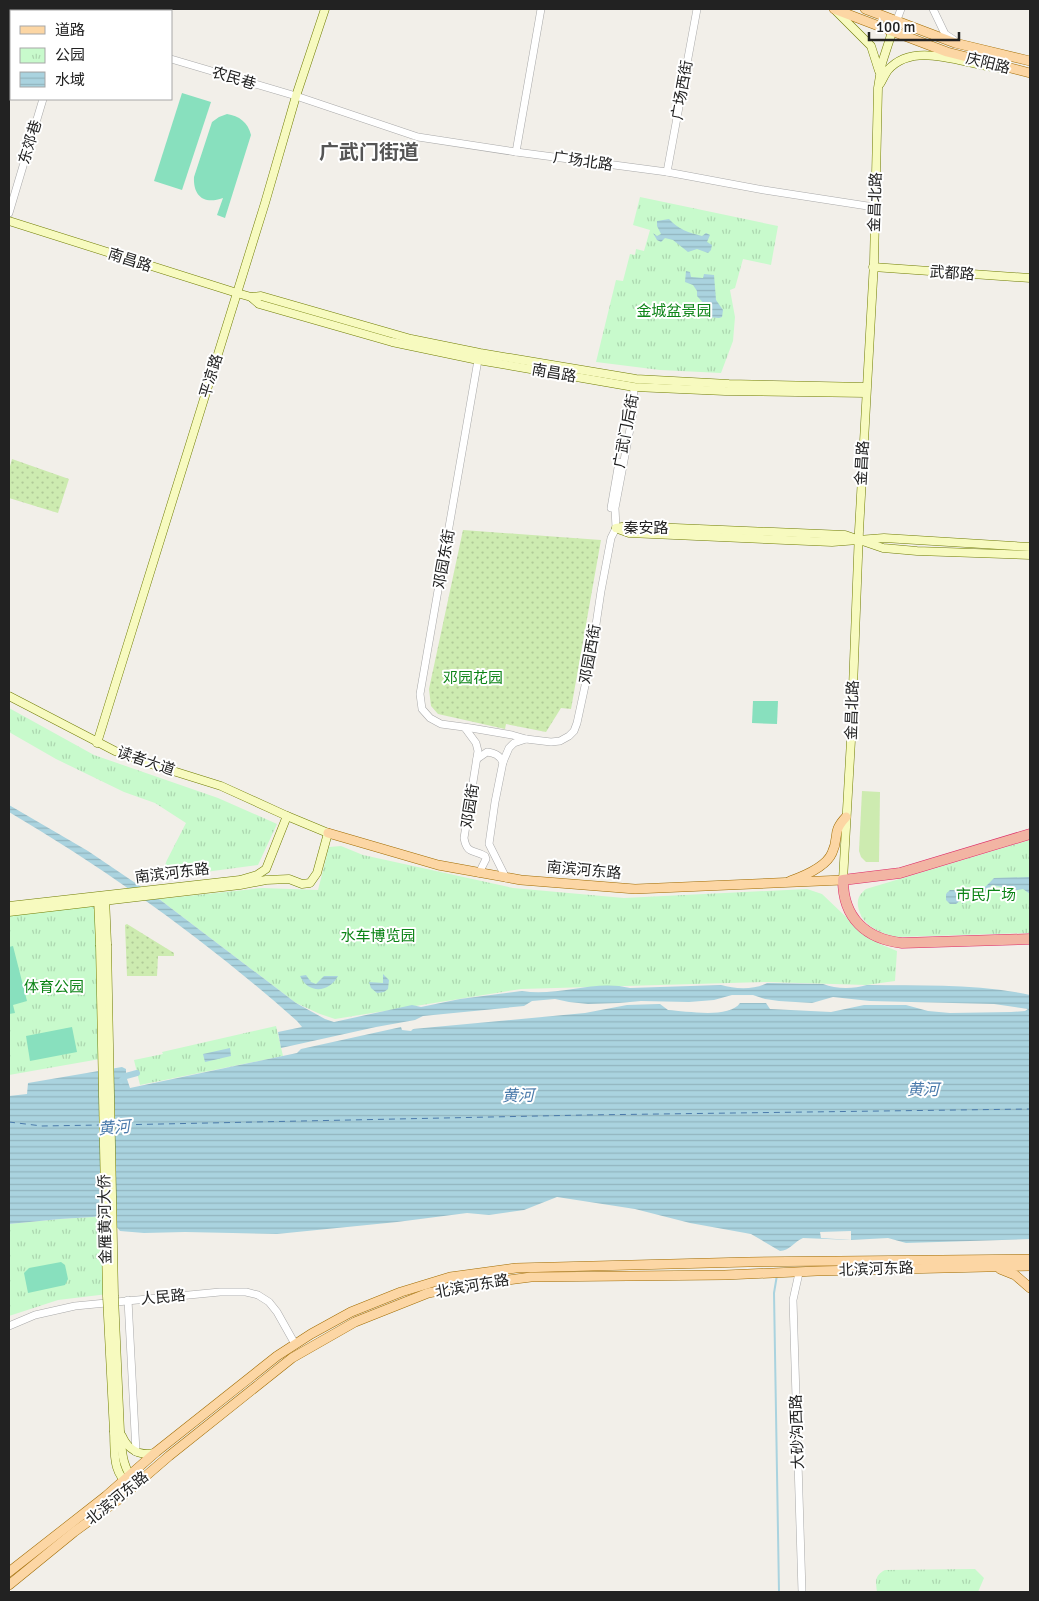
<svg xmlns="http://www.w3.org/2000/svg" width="1039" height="1601" viewBox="0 0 1039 1601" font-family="Signika,'Noto Sans SC',sans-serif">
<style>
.grass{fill:#cdebb0}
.park{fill:url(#park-tufts)}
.garden{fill:url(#garden-dots)}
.pitch{fill:#88e0be}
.water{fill:url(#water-rules)}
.pier{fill:#f2efe9}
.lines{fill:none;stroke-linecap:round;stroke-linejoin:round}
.stream{stroke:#aad3df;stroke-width:2}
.canal{stroke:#aad3df;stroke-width:6}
.ferry{stroke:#4a7aab;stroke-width:1;stroke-dasharray:6 5;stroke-linecap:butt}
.tertiary-casing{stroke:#a9a9a9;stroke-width:8}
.secondary-casing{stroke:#707d05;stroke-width:9}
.primary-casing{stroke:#a06b00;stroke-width:10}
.trunk-casing{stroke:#dc2a67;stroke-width:11}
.tertiary{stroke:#fff;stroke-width:7}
.secondary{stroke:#f7fabf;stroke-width:8}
.primary{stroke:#fcd6a4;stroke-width:9}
.trunk{stroke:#f2b4a3;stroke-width:10}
.secondary-bridge-casing{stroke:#707d05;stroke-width:9;stroke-linecap:butt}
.secondary-bridge{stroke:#f7fabf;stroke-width:8}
.labels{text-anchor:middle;stroke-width:4;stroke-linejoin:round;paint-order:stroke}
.street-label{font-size:15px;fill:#222;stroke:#fff}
.park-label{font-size:15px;fill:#0c8416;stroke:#fff}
.water-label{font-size:16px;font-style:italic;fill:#4a7aab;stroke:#fff}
.district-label{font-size:20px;font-weight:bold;fill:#555;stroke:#fff}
</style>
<defs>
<pattern id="park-tufts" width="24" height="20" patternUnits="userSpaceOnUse" patternTransform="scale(1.25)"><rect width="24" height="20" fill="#c8facc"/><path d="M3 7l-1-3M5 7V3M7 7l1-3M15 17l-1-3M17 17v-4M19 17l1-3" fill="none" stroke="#acd6af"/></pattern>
<pattern id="garden-dots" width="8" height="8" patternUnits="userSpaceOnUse" patternTransform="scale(1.25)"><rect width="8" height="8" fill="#cdebb0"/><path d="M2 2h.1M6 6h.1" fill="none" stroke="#b0c997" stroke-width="1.8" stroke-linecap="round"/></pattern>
<pattern id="water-rules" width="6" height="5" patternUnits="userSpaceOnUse" patternTransform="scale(1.25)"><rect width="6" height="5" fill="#aad3df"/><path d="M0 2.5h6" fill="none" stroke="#92b5bf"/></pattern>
</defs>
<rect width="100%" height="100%" fill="#f2efe9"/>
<polygon class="grass" points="862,791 880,792 879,862 866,862 861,857 859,851"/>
<g class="park">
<polygon points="640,197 778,226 771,265 743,259 735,288 730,290 735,317 733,341 721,373 660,370 596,362 616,280 623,281 630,254 635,255 636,249 644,251 650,230 633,225"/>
<polygon points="9,708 94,755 218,798 277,824 258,865 160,878 167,860 186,823 155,803 124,792 56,759 9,732"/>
<path d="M1030,840v93l-135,4c-17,-5 -34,-12 -37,-31 -1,-8 2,-12 8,-17z"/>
<polygon points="341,846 363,855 513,888 624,898 807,889 822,894 864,934 880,944 897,951 895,981 866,985 766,982 521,989 335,1019 320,1014 296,1003 159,899 262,888 318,890 329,847"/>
<polygon points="99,906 100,1059 9,1075 9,914"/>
<polygon points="276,1026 283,1056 140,1085 134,1060 163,1054 162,1052"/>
<polygon points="108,1216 108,1294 58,1300 9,1316 9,1224 60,1219"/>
<path d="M975,1569l9,9 -6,14h-101c-1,-11 -3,-16 8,-22z"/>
</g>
<g class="garden">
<polygon points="12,459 69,479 58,513 9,498 9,470"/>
<polygon points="463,530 601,540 571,709 561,708 546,732 506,724 505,729 438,714 431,706 429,689"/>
<polygon points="127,924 174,953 174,956 158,956 157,976 127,976 125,925"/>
</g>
<g class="pitch">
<polygon points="182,93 211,102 182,190 154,181"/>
<path d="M227,114c12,2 21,8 24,21l-26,83 -8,-3 6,-17c-19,7 -30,-2 -29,-21l18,-55 7,-5z"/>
<polygon points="753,701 778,701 777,724 752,723"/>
<polygon points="13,946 27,1001 13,1005 15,1013 9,1014 9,947"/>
<polygon points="72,1027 77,1052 30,1061 26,1036"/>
<polygon points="61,1262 65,1265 68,1279 65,1285 28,1293 24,1273 29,1268"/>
</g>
<g class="water">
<path d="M669,219c9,10 20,14 33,17l4,-3 4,2 -3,7 5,3 -1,5 -3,3 -11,-4 -9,3 -15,-12 -8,-2 -4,4 -4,-2 -4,-7 4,3 4,-2 -4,-8v-5z"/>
<polygon points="686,271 690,272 691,277 703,278 704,274 714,275 716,300 723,310 722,317 719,318 708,317 705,313 707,307 697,296 697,291 693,285 685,282"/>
<path d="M9,805l79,46 71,48 137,104 29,16 9,3 78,-17 9,2 39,-8 62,-8c36,6 73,-12 108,-3l91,-3c14,4 33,5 46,-2l56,1c13,5 30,5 44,1 54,1 110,-2 163,10v244l-124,4 -18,-5 -37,2 -48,-2c-8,3 -14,13 -23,13l-29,-17 -61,-11 -55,-14 -78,-12 -33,13 -35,5 -22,-2 -70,9 -120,12 -92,-2 -41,1 -24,-2 -12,-15 -48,3 -51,5v-128l18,-2 1,-11 94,-16 4,2v7l4,12 167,-35 4,-4 100,-22 1,3 9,1 2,-2 172,-16 42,-8 33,-1 8,6c18,1 61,9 72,-7h26l4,6 61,3 33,-7h42l22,6 22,2 61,-1 14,-1 3,-2 -34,-5 -124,-3 -37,-4 -21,6 -33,-2 -14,-2 -12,-4h-21l-18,5 -25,2 -48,-1 -22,2 -31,1 -19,-2 -14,-3 -23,2 -8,5 -101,10 -8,4 -39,7 -95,21 -3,-16 24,-5 -5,-6c-89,-79 -186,-149 -288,-209z"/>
<path d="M1030,877v24v-7l-7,-5 -16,3 -5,-5 -10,-2 -9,9 -9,2 -2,4 -6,1 -4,3v-3l4,-3 -2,-2h-3l-1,3 1,1 -5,4h-6l-4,-4v-6l4,-4h6l6,3 2,-1v-6c14,11 19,3 30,-8z"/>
<polygon points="383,974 389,980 388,989 384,992 377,993 371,988 369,982 383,983"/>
<path d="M306,975l5,7 5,2 8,-8h14c-9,17 -30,18 -38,0z"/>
<polygon points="230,1048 231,1056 205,1062 203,1054"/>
</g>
<polygon class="pier" points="851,1231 851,1240 821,1238 820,1232"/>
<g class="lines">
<polyline class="stream" points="777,1275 774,1293 779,1592"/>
<polyline class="canal" points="121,1081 126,1076 137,1073"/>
<g class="ferry">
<polyline points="9,1122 42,1126 100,1125"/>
<polyline points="114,1125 585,1115 1030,1109"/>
</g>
<g class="tertiary-casing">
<g id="tertiary">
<polyline points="933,9 945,34 954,40"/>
<polyline points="9,11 11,11"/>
<polyline points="69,11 70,9"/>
<polyline points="895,25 901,9"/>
<polyline points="171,59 296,96 418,137 516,152 667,172 764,190 874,207"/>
<polyline points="516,152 541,9"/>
<polyline points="667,172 697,9"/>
<polyline points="9,213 43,99"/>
<polyline points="478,360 420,694 422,709 430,718 441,724 471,728 512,735 526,739 551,742 560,741 569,736 574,731 577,723 591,658 601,591 611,538 616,528 615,508 633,413 634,387"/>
<polyline points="611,508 619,462"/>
<path d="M465,728l11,15 2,8 -14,87c3,17 10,11 21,18l1,3 -7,14"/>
<path d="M477,759l10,-7c8,1 12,3 16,10"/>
<polyline points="506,878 489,844 495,802 503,762 509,748 514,743 526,739"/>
<polyline points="799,1273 793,1300 802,1592"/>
<polyline points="128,1300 136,1452"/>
<polyline points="9,1326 35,1315 75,1306 220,1292 246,1292 258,1295 269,1302 277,1312 295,1344"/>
</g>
</g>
<g class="secondary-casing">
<g id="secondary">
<polyline points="836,11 871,46 879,71"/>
<path d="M880,84c3,-5 5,-10 8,-14 27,-31 79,-4 112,-2"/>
<polyline points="9,221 237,293 251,297 261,296 411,339 480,353 636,379 729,384 866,387"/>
<polyline points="873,267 1030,278"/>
<polyline points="251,297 259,304 392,342 478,360 634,387 725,391 866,393"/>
<polyline points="616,528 628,526 845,535 883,548 917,551 1030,555"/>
<polyline points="618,529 629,533 832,542 884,538 1030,547"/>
<polyline points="9,696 115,751 157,766 221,786 287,816 328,833 317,873 310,883 302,884 289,879 266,880 240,885 9,912"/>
<polyline points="97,743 265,203 296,96 325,9"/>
<polyline points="843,880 851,740 859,531 874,262 878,88 882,63 894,26"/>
<polyline points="105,897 107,944"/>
<polyline points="98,898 100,945"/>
<polyline points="9,906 240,880 257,875 266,869 287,816"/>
<path d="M114,1432c1,24 -2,39 17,56"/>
<path d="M120,1432c2,21 2,35 16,52"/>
<path d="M122,1436c6,14 18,20 33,17"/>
</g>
</g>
<g class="primary-casing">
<g id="primary">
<polyline points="834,9 947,52 1030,73"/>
<polyline points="865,9 955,43 1030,61"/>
<polyline points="328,833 438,865 521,880 635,889 843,880"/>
<path d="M790,881c14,-5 36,-14 42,-28 8,-17 -1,-20 14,-36"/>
<polyline points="1000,1269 1015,1275 1030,1288"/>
<polyline points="9,1572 106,1496 156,1452 277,1356 311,1334 351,1312 401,1292 450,1277 516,1268 748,1262 1030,1259"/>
<polyline points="9,1585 74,1532 118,1500 169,1456 292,1358 355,1322 428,1293 477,1284 531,1277 725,1275 817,1271 1030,1266"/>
</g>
</g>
<g class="trunk-casing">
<path id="trunk" d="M1030,834l-130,39 -57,7c0,38 23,59 59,63l128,-4"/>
</g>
<use href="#tertiary" class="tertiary"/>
<use href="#secondary" class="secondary"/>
<use href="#primary" class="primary"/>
<use href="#trunk" class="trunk"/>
<g class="secondary-bridge-casing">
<g id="secondary-bridge">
<polyline points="107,944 114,1296 120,1432"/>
<polyline points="100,945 107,1296 114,1432"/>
</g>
</g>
<use href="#secondary-bridge" class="secondary-bridge"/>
</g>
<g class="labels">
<g class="street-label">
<text transform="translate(988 63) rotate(14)" y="5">庆阳路</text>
<text transform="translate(234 78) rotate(17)" y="5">农民巷</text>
<text transform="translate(682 90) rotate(-80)" y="5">广场西街</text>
<text transform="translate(30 142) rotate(-73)" y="5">东郊巷</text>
<text transform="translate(583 161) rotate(8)" y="5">广场北路</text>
<text transform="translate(875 202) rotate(-88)" y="5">金昌北路</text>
<text transform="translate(130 260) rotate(18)" y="5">南昌路</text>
<text transform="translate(952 273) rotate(4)" y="5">武都路</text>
<text transform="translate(554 373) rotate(10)" y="5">南昌路</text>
<text transform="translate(211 376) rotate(-73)" y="5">平凉路</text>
<text transform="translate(626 431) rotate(-79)" y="5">广武门后街</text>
<text transform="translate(862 463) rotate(-87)" y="5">金昌路</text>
<text x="646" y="533">秦安路</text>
<text transform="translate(444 559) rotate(-80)" y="5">邓园东街</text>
<text transform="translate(590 654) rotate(-80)" y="5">邓园西街</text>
<text transform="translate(852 710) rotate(-88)" y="5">金昌北路</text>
<text transform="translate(146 761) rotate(19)" y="5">读者大道</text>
<text transform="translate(470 806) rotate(-81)" y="5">邓园街</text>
<text transform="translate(584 870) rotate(5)" y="5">南滨河东路</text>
<text transform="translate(172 873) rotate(-7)" y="5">南滨河东路</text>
<text transform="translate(105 1219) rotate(-91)" y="5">金雁黄河大侨</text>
<text transform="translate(876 1269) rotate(-2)" y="5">北滨河东路</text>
<text transform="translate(472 1286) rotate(-10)" y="5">北滨河东路</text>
<text transform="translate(163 1297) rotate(-5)" y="5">人民路</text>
<text transform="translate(797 1432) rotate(-92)" y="5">大砂沟西路</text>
<text transform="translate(117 1498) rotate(-39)" y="5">北滨河东路</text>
</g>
<g class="park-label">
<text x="674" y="316">金城盆景园</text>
<text x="473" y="683">邓园花园</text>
<text x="986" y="900">市民广场</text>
<text x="378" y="941">水车博览园</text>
<text x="54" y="992">体育公园</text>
</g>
<g class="water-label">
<text x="923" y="1095">黄河</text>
<text transform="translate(518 1095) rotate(-1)" y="6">黄河</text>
<text transform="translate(114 1127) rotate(-5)" y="6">黄河</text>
</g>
<g class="district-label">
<text x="369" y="159">广武门街道</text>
</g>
</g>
<rect width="1039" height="1601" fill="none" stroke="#222222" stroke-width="20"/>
<rect x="10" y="10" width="162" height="90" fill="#ffffff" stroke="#a7a7a7"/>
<rect x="20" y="26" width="25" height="8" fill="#fcd6a4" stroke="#a7a7a7"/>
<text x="55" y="35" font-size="15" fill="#222222">道路</text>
<rect x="20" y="48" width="25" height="15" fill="url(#park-tufts)" stroke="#a7a7a7"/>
<text x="55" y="60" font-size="15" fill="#222222">公园</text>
<rect x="20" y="72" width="25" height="15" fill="url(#water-rules)" stroke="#a7a7a7"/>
<text x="55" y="85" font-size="15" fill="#222222">水域</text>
<path d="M869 32v8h90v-8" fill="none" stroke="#222222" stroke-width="2.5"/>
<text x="876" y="32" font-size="15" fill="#222222" stroke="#ffffff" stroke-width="4" paint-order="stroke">100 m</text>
</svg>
